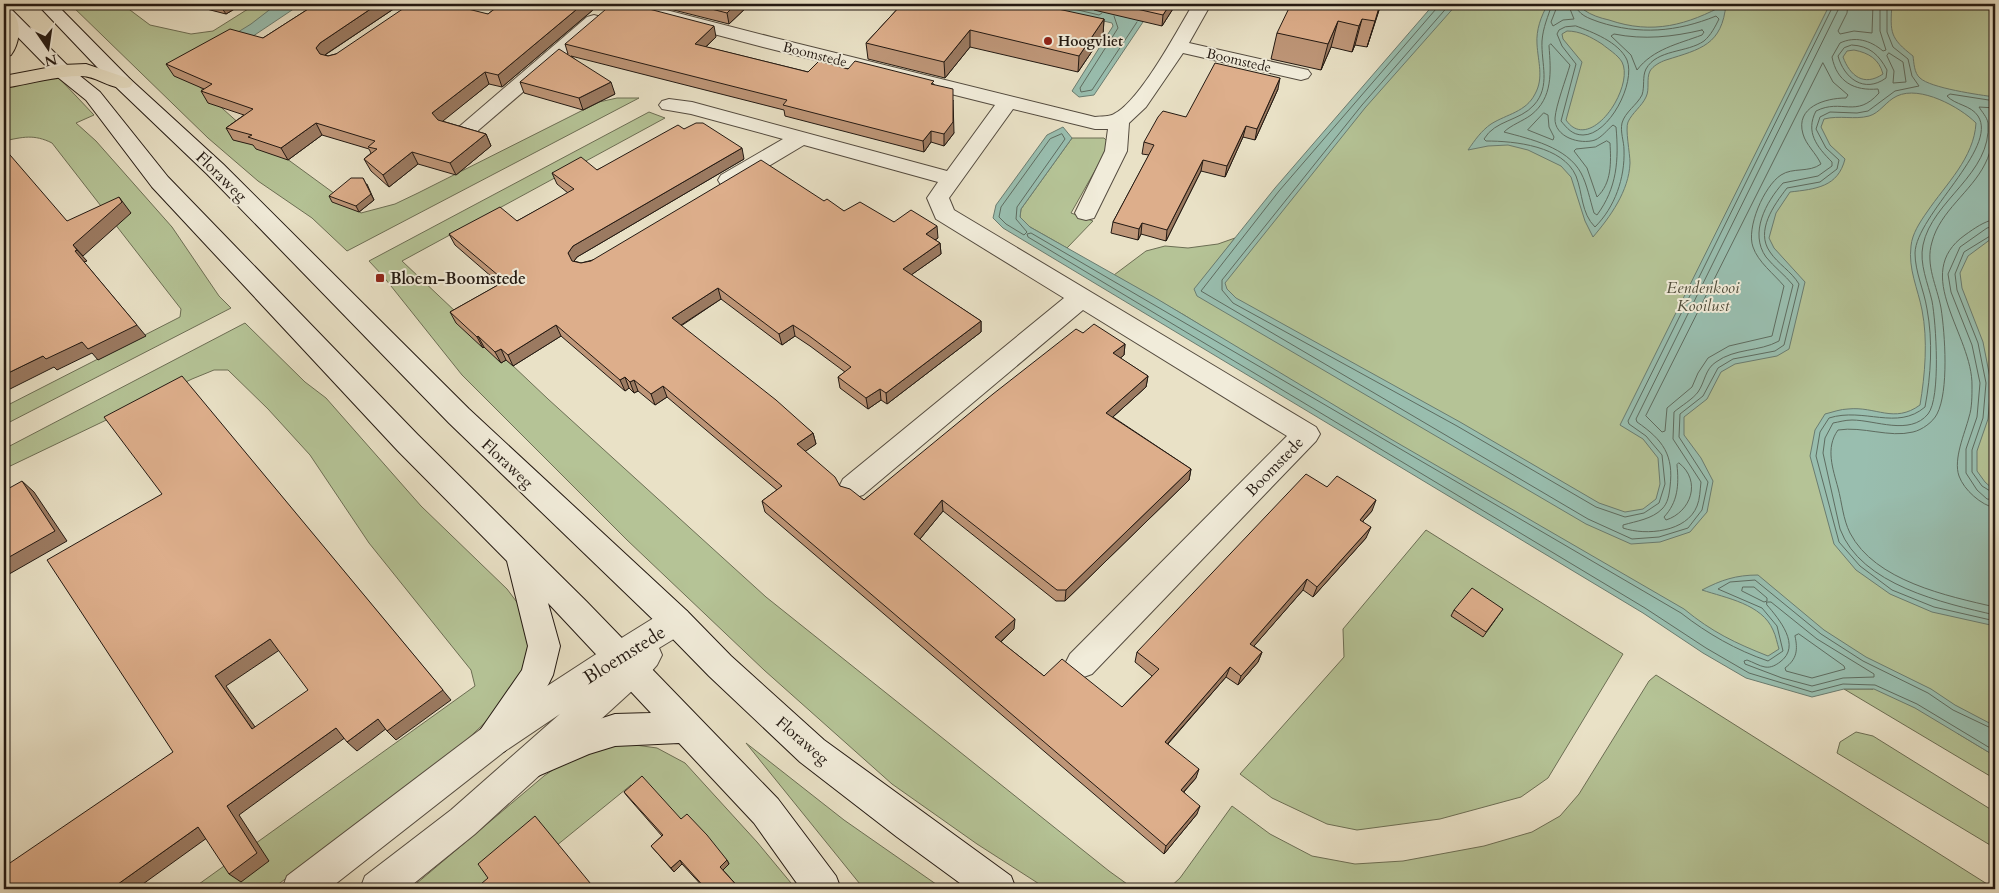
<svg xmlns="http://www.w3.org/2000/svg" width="1999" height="893" viewBox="0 0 1999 893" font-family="Cardo,serif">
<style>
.green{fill:#b5c396;stroke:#6c6e54}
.water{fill:#99beaf;stroke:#6a7c70;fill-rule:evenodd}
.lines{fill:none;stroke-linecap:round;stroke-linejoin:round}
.shore{stroke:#5e6c60;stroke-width:1}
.street-casing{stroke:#544b3f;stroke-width:2}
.secondary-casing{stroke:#231912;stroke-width:2}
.primary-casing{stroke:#231912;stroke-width:2}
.street{fill:#f1ecda;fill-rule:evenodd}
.secondary{fill:#f1ecda;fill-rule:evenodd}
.primary{fill:#e9e1c6;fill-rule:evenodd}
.wall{fill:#be9678;stroke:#231912}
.shaded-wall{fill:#9b7a61;stroke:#231912}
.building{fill:#ddae8b;stroke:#231912;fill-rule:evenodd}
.poi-dot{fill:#8f2418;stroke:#f1ecda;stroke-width:2}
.labels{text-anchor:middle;stroke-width:4;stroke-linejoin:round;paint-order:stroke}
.far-poi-label{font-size:14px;font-weight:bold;fill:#231912;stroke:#f1ecda;text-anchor:start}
.far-street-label{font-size:14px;fill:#231912;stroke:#f1ecda}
.street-label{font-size:16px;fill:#231912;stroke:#f1ecda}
.poi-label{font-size:16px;font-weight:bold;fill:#231912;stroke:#f1ecda;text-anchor:start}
.park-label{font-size:16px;font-style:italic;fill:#4f4c3a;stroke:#f1ecda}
.near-street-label{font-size:19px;fill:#231912;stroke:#f1ecda}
</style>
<rect width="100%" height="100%" fill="#e9e1c6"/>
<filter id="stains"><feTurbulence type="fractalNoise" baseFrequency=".004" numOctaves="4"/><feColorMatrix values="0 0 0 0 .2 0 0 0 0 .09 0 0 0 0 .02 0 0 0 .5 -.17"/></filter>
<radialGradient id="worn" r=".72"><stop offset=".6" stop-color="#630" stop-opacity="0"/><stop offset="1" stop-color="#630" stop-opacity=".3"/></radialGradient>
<g class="green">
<polygon points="70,4 122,4 150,25 191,34 213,31 256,4 277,4 192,77 204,92 242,126 361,213 395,204 418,193 599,102 617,98 639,98 347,251 312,218 258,181 208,138"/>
<polygon points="1451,4 1995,4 1995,753 1957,733 1995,756 1995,779 1844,689 1873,689 1756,671 1184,315 1114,275 1146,251 1165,246 1188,248 1218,244 1235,238 1195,289"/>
<path d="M59,78l35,37 -18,8 20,18 76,86 47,69 12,12 -227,117v-18l176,-90 1,-8 -129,-166c-18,-9 -29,-6 -48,-2v-53l29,-7z"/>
<polygon points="649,112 665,118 402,261 548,399 766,597 1109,871 1134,889 1047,889 977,844 892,784 764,670 627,540 462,375 383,276 369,261"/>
<polygon points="1072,138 1104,138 1110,144 1071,213 1093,221 1067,248 1030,227 1020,217 1021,209"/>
<polygon points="245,323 305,382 326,398 421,506 507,589 522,609 532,640 529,666 509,700 457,749 272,889 192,889 475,686 471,670 369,543 310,455 268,409 228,370 214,370 192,379 4,469 4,449"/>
<polygon points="1426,530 1623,654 1548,778 1521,797 1440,819 1357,830 1327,824 1272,798 1240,774 1344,657 1343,629"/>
<polygon points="1656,675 1995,889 1168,889 1180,878 1232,806 1270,834 1312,856 1355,864 1403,861 1484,846 1532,832 1560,816 1579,794 1649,681"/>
<polygon points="1856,732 1873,736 1995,812 1995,848 1837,753 1840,742"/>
<polygon points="621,743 657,748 685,763 757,842 796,889 720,889 631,785 503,889 410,889 544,776 567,760"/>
<polygon points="746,743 844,820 943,889 864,889"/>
</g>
<g class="water">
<polygon points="277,4 301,4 192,77 217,45 251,24"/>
<polygon points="1031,4 1094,4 1141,15 1145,19 1094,95 1079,97 1072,91 1113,26 1112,23"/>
<path d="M1434,4h23l-92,104 -140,175 2,6 9,9 224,124 139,81 26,9 18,-3 13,-10 4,-15 -2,-26 -15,-19 -23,-14 210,-421h62c-2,29 -2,34 21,52 1,7 1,17 7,22 10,10 60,17 75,19v139l-27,20 -8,17 2,15 21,54 8,41 -3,36 -11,32v20l8,11 10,9v135l-63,-14 -42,-18 -34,-24 -22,-26 -24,-88 5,-26 10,-16c8,-2 16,-5 23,-5 28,-3 46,15 72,-4 5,-30 8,-65 2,-95 -4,-21 -14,-41 -11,-64 1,-12 9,-24 16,-34 19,-28 47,-54 49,-89 -16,-16 -56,-38 -79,-27 -11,5 -17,17 -28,20 -15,4 -29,-1 -45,3l-3,8 9,18 15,14c-7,28 -29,30 -55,33l-14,21 -7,25 5,10 31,34 -16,67 -12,7 -42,8 -14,8 -14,27 -23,18v18l17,23 12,23 -6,31 -17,20 -30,10 -29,2 -45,-20 -389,-228 -3,-7 81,-101zM1854,50c15,3 25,9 29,24 -19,13 -33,2 -40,-17l4,-6z"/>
<path d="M1548,4c7,0 24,-3 30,0 3,2 4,4 6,6 7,5 16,8 25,10 44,15 78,5 117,-16 -4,41 -25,45 -60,56 -6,2 -13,6 -16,11 -4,8 0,18 -4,26 -4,9 -14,16 -18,25 -3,7 2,31 2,41 -1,28 -20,54 -37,74l-8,-16 -14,-44 -10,-11 -33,-16 -20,-5 -20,1 -20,4c7,-10 13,-19 23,-26 16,-10 35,-12 44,-30 9,-16 3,-32 2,-50 -1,-14 4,-28 11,-40zM1567,31c13,0 24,6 35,13 6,5 16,11 20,18 13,25 -32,93 -56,58l16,-58 -19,-23 -1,-5z"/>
<path d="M1063,127l9,11 -51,71 -1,8 10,10 124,70 235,141 295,171c28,23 51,34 84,47l11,-7c-2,-6 -3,-13 -6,-19 -11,-26 -47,-32 -71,-40 19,-10 34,-15 56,-15l66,55 42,27 65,32 24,16 40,21v30l-80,-48 -41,-19h-30l-32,8 -66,-19 -43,-25 -60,-40 -640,-385 -10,-10 3,-13 51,-70z"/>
</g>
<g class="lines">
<g class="shore">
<polyline points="1053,4 1099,15 1102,13"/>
<path d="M1437,4l-1,5 -157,182 -78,100 387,228 44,20 27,-2 29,-9 14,-18 6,-28 -29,-45 1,-23 23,-18 15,-28 15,-9 42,-8 9,-6 15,-61c-8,-13 -21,-20 -29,-32 -15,-21 4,-47 17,-64l33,-6 17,-13 2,-9 -13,-12 -10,-19 4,-12 10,-5 27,1 11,-2 27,-20 24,-5 -7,-10 -4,-17 -15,-12 -6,-15v-28"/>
<polyline points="1450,4 1362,105 1222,280 1222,290 1233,303 1457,426 1596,507 1625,517 1644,513 1659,503 1665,484 1662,455 1646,436 1629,424 1628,421 1834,4"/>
<path d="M1552,4c-4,13 -9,23 -10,37 -1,23 9,45 -8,64 -14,16 -39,15 -50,34l2,2c29,0 77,5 90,35 7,18 5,37 19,51 20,-20 30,-49 29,-77 0,-9 -4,-18 -2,-27 3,-11 15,-18 20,-28 3,-9 0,-18 4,-26 11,-20 41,-16 58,-28 7,-6 11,-14 15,-22l-3,-3c-39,16 -77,19 -117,6 -11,-4 -21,-7 -24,-18"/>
<polyline points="1558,4 1551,22 1553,26 1563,20 1574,19 1568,4"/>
<path d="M1841,4l-205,415 1,3c26,18 37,33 33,65 -1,8 -2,16 -8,22 -10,10 -25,12 -39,16v3c23,8 64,4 74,-22 3,-7 3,-16 4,-24l-28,-43 1,-27c7,-6 19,-13 24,-20 7,-10 7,-23 18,-30 19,-14 43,-10 63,-21l14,-56c-8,-10 -19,-18 -27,-28 -17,-24 0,-55 17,-74l35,-7 14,-10v-4c-15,-15 -27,-30 -16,-51 26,-13 40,8 63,-18l-1,-4c-24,2 -41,-7 -46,-32l8,-14c15,-7 30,-3 43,8l3,-1 -6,-19v-27"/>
<polyline points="1848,4 1847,13 1838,31 1840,34 1854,31 1872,33 1873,4"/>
<polyline points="1114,16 1118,28 1080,88 1081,92 1092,90 1137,22"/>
<path d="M1576,26c16,6 43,16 51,34 9,23 -18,75 -44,75 -11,0 -16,-7 -22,-14l15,-57 -14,-18 -5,-12 2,-4 6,-3z"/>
<path d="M1702,30l2,2 -2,3c-24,9 -49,14 -65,35l-6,-15 -20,-19 3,-2c30,6 58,3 88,-4z"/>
<path d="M1551,44l19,21c-4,14 -14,40 -15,53 -1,19 25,27 40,22 7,-3 12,-10 18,-15l3,2c3,33 1,61 -19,88l-3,-2c-4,-13 -7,-29 -13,-40 -14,-26 -51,-34 -77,-41 7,-7 19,-11 27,-17 22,-17 20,-43 18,-69z"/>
<path d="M1852,45c18,1 27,10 35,25l-1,8c-22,16 -42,0 -48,-22l6,-8z"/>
<polygon points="1889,53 1903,62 1906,82 1893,83 1894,71 1887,56"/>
<path d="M1823,63l10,19 15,13 -2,3c-21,0 -51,9 -43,36 3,11 13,19 18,30 -12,9 -28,3 -40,11 -17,11 -35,53 -28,72 5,15 21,27 31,39l-12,50 -43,10 -21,12 -10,15 -6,14 -25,21 -2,23 -3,1 -16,-16z"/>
<path d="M1995,101l-45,-7 -3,2c8,9 24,9 31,20 21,32 -62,99 -63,137 0,19 9,37 12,56 6,32 4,66 -2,98 -28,24 -61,0 -96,11l-9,14 -4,24 23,86 21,24 32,24 42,17 61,14"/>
<path d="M1995,108l-16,-1c3,5 8,10 9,16 4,51 -56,77 -65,122 -4,19 5,38 9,56 4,21 9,97 -4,113 -18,22 -53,6 -76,6 -7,0 -13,2 -19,3l-8,15 -2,15 17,76c21,56 103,74 155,86"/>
<polygon points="1544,113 1548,115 1549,127 1554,137 1553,140 1528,130"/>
<path d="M1995,116c-2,16 -2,33 -10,48 -14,28 -45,47 -53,78 -7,23 5,44 9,66 4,26 8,83 -4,106 -4,8 -15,16 -24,18 -24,6 -50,-6 -75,-2 -13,18 -5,39 0,58 4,15 5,31 12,45 25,48 97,63 145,74"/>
<polygon points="1062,134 1065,139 1017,207 1016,219 1027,232 1024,235 1006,224 999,217 1001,207 1050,139"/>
<path d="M1607,141l3,2c1,19 2,40 -13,54l-10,-29 -13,-17 2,-2 19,-2z"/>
<path d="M1995,219c-12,3 -20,9 -30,16 -55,39 8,100 7,151 0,10 0,22 -3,31 -4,16 -16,42 -10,59 5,14 22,29 36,32"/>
<polyline points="1995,226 1987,228 1960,247 1948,274 1951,292 1972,345 1980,383 1977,417 1966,449 1966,473 1977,490 1987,499 1995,500"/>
<polyline points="1995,233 1964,252 1955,274 1957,290 1978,343 1986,383 1983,418 1972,450 1972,472 1982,486 1995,494"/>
<path d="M1679,463c23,18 12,49 -13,57l-2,-3c14,-15 15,-32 13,-52z"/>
<polygon points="1743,587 1754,587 1767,598 1767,601 1764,602 1742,591"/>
<path d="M1767,602h4l46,37 57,35v3l-31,1 -31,8 -30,-8 -37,-14 -1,-3 3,-1c6,2 12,6 18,7 6,1 11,-2 15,-5 22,-16 -1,-43 -13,-57z"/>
<path d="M1799,634l45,32 1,3 -33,9 -26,-7 -1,-3c12,-9 13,-18 10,-32z"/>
<path d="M1995,730l-42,-20 -25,-17 -65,-32 -42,-27 -66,-54 -25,2 -12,7 44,19 15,18 6,25 -15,10c-32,-11 -60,-27 -87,-48l-650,-380 -4,1 1,3 617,371 61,40 43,25 63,19 31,-8 32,1 42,19 78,47"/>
</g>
<g class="street-casing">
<g id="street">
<path d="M613,4h30l132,34 320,79c6,-1 14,0 19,-3 26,-13 63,-83 79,-110h18l-22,39 119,27 3,4 -3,4 -7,2 -118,-27 -37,54 -17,16 -2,28 -33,67 -8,2 -8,-2 -3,-5 30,-62 3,-22h-13l-82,-20 -64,89 5,12 362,217 4,7 -4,7 -224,233 -11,4 -11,-4 -5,-10 5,-10 217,-218 -204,-126 -220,185 -10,3 -10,-3 -4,-8 4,-8 221,-181 -128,-79 -9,-21 11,-16 -134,-37 -67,40 -8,2 -8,-2 -3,-5 3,-5 62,-36 -92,-25 -29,-5 -3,-4 3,-4 7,-2 23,3 255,69 48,-66 -232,-58 -148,-39z"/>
<polygon points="594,15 601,17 603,21 601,25 474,134 467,136 460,134 456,130 460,126 587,17"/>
<polygon points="676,607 687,611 691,621 687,631 659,648 662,655 657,665 644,680 475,834 407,889 360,889 365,876 451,810 560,714 505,751 329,889 282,889 287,876 481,729 607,647 665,611"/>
</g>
</g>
<g class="secondary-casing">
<g id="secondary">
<polygon points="37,4 56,4 130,79 223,164 469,409 687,611 731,656 824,740 1011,876 1016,889 968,889 897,837 800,762 709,676 665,631 449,423 207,174 116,87"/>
<polygon points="4,7 11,9 69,67 100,92 168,177 418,435 586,601 778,799 836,876 841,889 801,889 754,823 679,743 615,746 589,754 531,779 519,774 514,763 519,752 584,724 615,714 651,713 548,603 560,646 553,675 548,685 505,751 493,756 481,751 476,740 481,729 522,670 528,646 507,561 398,451 152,187 86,100 55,75 4,23"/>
</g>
</g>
<g class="primary-casing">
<g id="primary">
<path d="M7,12l7,2c8,12 5,30 -3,41l-7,2v-44z"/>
<path d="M86,64l44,15 3,4 -3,4c-17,5 -32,-11 -49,-11 -26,0 -52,8 -77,12v-12l58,-11z"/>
</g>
</g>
<use href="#street" class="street"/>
<use href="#secondary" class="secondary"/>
<use href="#primary" class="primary"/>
</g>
<g class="wall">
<polygon points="187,4 243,4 226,14"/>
<polygon points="316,4 401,4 325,55 328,56 488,14 501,4 600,4 502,87 489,84 442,121 486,134 491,146 456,175 418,164 389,187 371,171 364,159 371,153 369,149 322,135 288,160 256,149 253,145 233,140 226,128 244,115 208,103 201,91 204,89 174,76 166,64 263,38"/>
<polygon points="650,4 750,4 729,24"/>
<polygon points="902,4 1104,19 1103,35 1078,72 970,47 945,78 868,59 866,43"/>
<polygon points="1094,4 1176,4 1162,26 1094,10"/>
<polygon points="1381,4 1367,47 1355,45 1352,52 1331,47 1321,70 1271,59 1277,33"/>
<polygon points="716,37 706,47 808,72 848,69 934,84 954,133 944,146 931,142 924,152 785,116 784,110 571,56 615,94 583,110 524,93 520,82 568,54 565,44"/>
<polygon points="1278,89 1255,140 1243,137 1225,177 1201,171 1166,241 1141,234 1138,240 1111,233 1113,222 1149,155 1142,154 1144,142 1186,117"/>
<polygon points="684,129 744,159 577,257 574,261 581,263 824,201 844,211 894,222 938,238 935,240 940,243 941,254 911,275 981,321 981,332 887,404 881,400 868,409 840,388 838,377 845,372 810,346 795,336 782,345 721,299 681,326 813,433 816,444 805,451 840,486 864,500 1083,333 1125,344 1124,355 1120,358 1148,376 1146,387 1113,417 1191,469 1189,480 1065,601 1056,601 943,511 920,539 1014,629 1001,642 1044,676 1122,707 1152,676 1135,662 1137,652 1327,487 1372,511 1363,521 1366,538 1313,597 1303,590 1254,646 1262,652 1258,662 1238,685 1226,677 1168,744 1196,778 1184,792 1197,814 1164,854 765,512 762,501 777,490 667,397 655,405 638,391 634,393 629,388 625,391 561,336 513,366 506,360 501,363 484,347 483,348 456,323 450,312 500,284 455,245 449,234 517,221 568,193 557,184 552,173 597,170"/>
<polygon points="367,184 374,200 359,212 332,202 329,196"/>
<polygon points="1503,609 1483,637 1451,616 1454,610"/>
<polygon points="624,792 681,819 727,860 729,864 723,870 740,889 705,889 682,864 674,872 651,846 662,836 627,796"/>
</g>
<g class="shaded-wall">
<polygon points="219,4 243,4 226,14"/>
<polygon points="378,4 401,4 326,54 322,60 316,48 320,43"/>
<polygon points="583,4 600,4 502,87 498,75"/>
<polygon points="736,4 750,4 729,24 727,13"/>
<polygon points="1170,4 1176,4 1162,26 1163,15"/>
<polygon points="1380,4 1381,4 1367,47 1375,21"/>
<polygon points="1104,19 1103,35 1078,72 1079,56"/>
<polygon points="1362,19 1355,45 1352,52 1359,26"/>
<polygon points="1338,21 1331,47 1321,70 1328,44"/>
<polygon points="714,26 716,37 697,55 695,44"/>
<polygon points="970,30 970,47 945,78 944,62"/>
<polygon points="485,72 489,84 438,125 432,113"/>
<polygon points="1280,78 1278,89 1255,140 1257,129"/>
<polygon points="611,82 615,94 583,110 579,98"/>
<polygon points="953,100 954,133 944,146 944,134"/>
<polygon points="316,123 322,135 288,160 281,148"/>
<polygon points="1246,126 1243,137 1225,177 1227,166"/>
<polygon points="931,131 931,142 924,152 923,141"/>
<polygon points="486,134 491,146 456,175 450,163"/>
<polygon points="742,148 744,159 577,257 572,264 568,253 573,246"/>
<polygon points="412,152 418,164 389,187 383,175"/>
<polygon points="1203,160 1201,171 1166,241 1167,230"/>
<polygon points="363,178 374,200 359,212 356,206"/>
<polygon points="119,197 131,213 83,256 73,245"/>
<polygon points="1142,223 1141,234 1138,240 1139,229"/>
<polygon points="937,226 938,238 927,245 926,234"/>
<polygon points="940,243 941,254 904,280 903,269"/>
<polygon points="77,250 87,261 84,262 146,336 98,360 92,353 57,370 54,367 4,392 4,375 43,356 82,342 75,251"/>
<polygon points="718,288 721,299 675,329 672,318"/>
<polygon points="981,321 981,332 887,404 886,393"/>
<polygon points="556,325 561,336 513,366 508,355"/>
<polygon points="793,325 795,336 782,345 779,334"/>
<polygon points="478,336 484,347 483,348 477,337"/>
<polygon points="1125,344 1124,355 1112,365 1113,353"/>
<polygon points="501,349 506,360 501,363 495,352"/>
<polygon points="1148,376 1146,387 1105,424 1106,413"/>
<polygon points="625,377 629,388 625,391 620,380"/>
<polygon points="634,380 638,391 634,393 630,382"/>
<polygon points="663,386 667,397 655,405 651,394"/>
<polygon points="191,388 451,700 396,740 387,731"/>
<polygon points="880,389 881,400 868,409 866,398"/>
<polygon points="813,433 816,444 800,455 797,444"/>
<polygon points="1191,469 1189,480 1065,601 1066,590"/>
<polygon points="22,481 34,492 67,541 4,577 4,560"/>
<polygon points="942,500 943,511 915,545 914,534"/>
<polygon points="1376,500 1372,511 1355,530 1360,520"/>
<polygon points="1371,527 1366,538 1313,597 1317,587"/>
<polygon points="1307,579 1303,590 1247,654 1250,644"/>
<polygon points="1015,619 1014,629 995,647 995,637"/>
<polygon points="270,639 281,649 226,686 263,738 252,729 215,676"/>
<polygon points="1262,652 1258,662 1238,685 1241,676"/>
<polygon points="1230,667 1226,677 1162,750 1165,742"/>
<polygon points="378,719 387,728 357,751 347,742"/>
<polygon points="336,728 346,737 239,815 269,861 241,882 229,874 227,806"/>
<polygon points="1199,769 1196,778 1178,798 1181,790"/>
<polygon points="1200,806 1197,814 1164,854 1166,846"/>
<polygon points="198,827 211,835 136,889 111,889"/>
<polygon points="680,860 682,864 674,872 671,868"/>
<polygon points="727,860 729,864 722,871 720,867"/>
</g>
<g class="building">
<polygon points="316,4 378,4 320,43 316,48 320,54 328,56 336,54 410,4 448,4 488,14 501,4 583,4 498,75 485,72 432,113 438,120 486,134 450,163 412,152 383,175 364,159 377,149 368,147 375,141 316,123 281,148 248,137 252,135 226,128 253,109 201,91 212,84 166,64 230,29 263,38"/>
<polygon points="612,4 630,4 714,26 695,44 808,72 819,61 848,69 855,61 934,81 931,84 953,89 953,122 944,134 931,131 923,141 783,105 787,100 565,44"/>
<polygon points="692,4 736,4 727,13"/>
<polygon points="902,4 1035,4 1104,19 1079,56 970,30 944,62 866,43"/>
<polygon points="1115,4 1170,4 1163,15"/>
<polygon points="1291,4 1380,4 1375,21 1362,19 1359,26 1338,21 1328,44 1277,33"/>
<polygon points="559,49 611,82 579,98 520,82"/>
<polygon points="1215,63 1280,78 1257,129 1246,126 1227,166 1203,160 1167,230 1142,223 1139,229 1113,222 1154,145 1144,142 1158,117 1163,111 1186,117"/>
<polygon points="696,123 703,123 742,148 573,246 568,253 572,261 581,263 591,261 761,160 824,201 827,199 844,211 860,202 894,222 911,210 937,226 926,234 940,243 903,269 981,321 886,393 880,389 866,398 838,377 851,367 808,335 793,325 779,334 718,288 672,318 776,400 813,433 797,444 835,477 840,486 850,489 864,500 993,394 1076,329 1083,333 1094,324 1125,344 1113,353 1148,376 1106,413 1191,469 1066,590 1057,590 942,500 914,534 1015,619 995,637 1044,676 1062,659 1122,707 1159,669 1137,652 1306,474 1327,487 1337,476 1376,500 1360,520 1371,527 1317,587 1307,579 1250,644 1262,652 1241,676 1230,667 1165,742 1199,769 1181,790 1200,806 1166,846 762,501 782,486 663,386 651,394 634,380 630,382 625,377 620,380 556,325 508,355 501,349 495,352 478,336 477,337 450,312 505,281 449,234 500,207 517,221 574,189 552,173 581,157 597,170 678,125 684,129"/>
<polygon points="4,148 67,221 119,197 122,202 73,245 77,250 75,251 137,325 88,349 82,342 46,359 43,356 4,375"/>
<polygon points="351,178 363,178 371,194 356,206 329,196"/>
<path d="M182,376l261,314 -56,41 -9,-12 -31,23 -11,-14 -109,78 30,47 -28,21 -31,-47 -87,62h-107v-22l169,-115 -126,-192 115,-66 -58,-77zM270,639l38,51 -56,39 -37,-53z"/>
<polygon points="22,481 55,531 4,560 4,491"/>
<polygon points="1472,588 1503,609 1486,632 1454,610"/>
<polygon points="642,776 681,819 687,814 707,835 727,860 720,867 740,889 706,889 680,860 671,868 651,846 663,835 624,792"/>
<polygon points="535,816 595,889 475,889 488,878 478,864"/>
</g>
<g class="poi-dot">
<circle cx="1048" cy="41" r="5"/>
<rect x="375" y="273" width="10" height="10" rx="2.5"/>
</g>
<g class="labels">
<g class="far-poi-label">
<text x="1058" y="46">Hoogvliet</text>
</g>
<g class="far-street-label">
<text transform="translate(815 54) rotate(14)" y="5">Boomstede</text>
<text transform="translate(1239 60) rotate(13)" y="5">Boomstede</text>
</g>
<g class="street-label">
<text transform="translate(222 176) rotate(44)" y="6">Floraweg</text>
<text transform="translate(508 463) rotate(43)" y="6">Floraweg</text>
<text transform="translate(1274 466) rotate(-46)" y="6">Boomstede</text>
<text transform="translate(803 740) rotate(41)" y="6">Floraweg</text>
</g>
<g class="poi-label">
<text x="390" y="284">Bloem-Boomstede</text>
</g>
<g class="park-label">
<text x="1703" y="293">Eendenkooi<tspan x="1703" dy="18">Kooilust</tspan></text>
</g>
<g class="near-street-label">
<text transform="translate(624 654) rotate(-32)" y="7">Bloemstede</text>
</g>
</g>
<rect width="1999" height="893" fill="none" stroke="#e9e1c6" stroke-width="20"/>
<rect x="5" y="5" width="1989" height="883" fill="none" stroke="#231912" stroke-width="2.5"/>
<rect x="10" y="10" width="1979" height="873" fill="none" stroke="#231912"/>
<g transform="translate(48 48) rotate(167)" stroke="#f1ecda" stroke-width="4" paint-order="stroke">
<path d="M0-4L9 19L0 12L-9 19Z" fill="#231912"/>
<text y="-8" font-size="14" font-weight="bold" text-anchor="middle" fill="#231912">N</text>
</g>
<rect width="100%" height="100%" filter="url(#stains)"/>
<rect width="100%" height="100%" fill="url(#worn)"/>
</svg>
